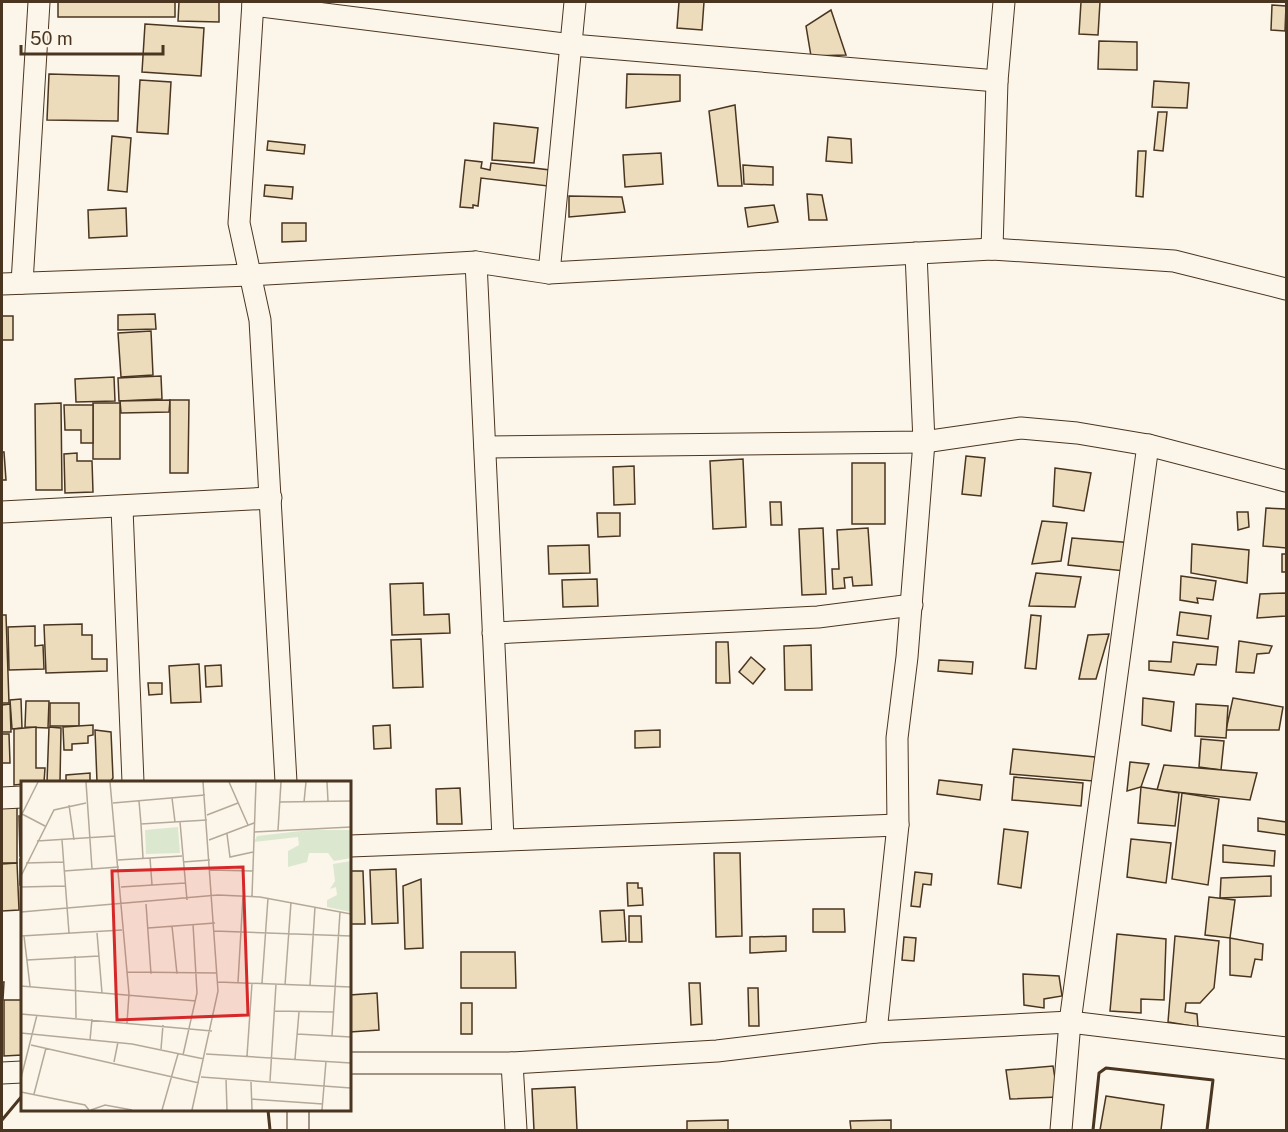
<svg xmlns="http://www.w3.org/2000/svg" width="1288" height="1132" viewBox="0 0 1288 1132" font-family="'Public Sans',sans-serif">
<style>
.building{fill:#ecdcbc;stroke:#4a3520;stroke-width:1.5}
.lines{fill:none;stroke-linecap:round;stroke-linejoin:round}
.minor-casing{stroke:#4a3520;stroke-width:23}
.minor{stroke:#fbf6e9;stroke-width:21}
.wall{stroke:#4a3520;stroke-width:3}
.inset-road{fill:none;stroke:#b4a999;stroke-width:1.5}
.view{fill:#d62828;fill-opacity:0.15;stroke:#d62828;stroke-width:3}
.inset-edge{fill:none;stroke:#4a3520;stroke-width:3}
</style>
<rect width="100%" height="100%" fill="#fbf6e9"/>
<g class="building">
<rect x="58" y="2" width="117" height="15"/>
<polygon points="179,2 219,2 219,22 178,21"/>
<polygon points="679,2 704,2 702,30 677,28"/>
<polygon points="1081,2 1100,2 1098,35 1079,34"/>
<polygon points="1272,5 1286,6 1285,31 1271,30"/>
<polygon points="831,10 846,55 811,56 806,26"/>
<polygon points="145,24 204,28 201,76 142,72"/>
<polygon points="1099,41 1137,42 1137,70 1098,69"/>
<polygon points="49,74 119,76 118,121 47,120"/>
<polygon points="627,74 680,75 680,101 626,108"/>
<polygon points="140,80 171,82 168,134 137,132"/>
<polygon points="1154,81 1189,83 1187,108 1152,107"/>
<polygon points="735,105 742,186 718,186 709,111"/>
<polygon points="1158,112 1167,112 1163,151 1154,150"/>
<polygon points="494,123 538,128 534,163 492,160"/>
<polygon points="112,136 131,138 127,192 108,190"/>
<polygon points="828,137 851,139 852,163 826,161"/>
<polygon points="268,141 305,145 304,154 267,150"/>
<polygon points="1138,151 1146,151 1143,197 1136,196"/>
<polygon points="661,153 663,184 625,187 623,155"/>
<polygon points="465,160 482,162 481,168 490,170 491,163 550,170 548,186 481,178 478,206 473,205 473,208 460,207"/>
<polygon points="743,165 773,167 773,185 744,184"/>
<polygon points="265,185 293,187 292,199 264,196"/>
<polygon points="807,194 822,195 827,220 809,220"/>
<polygon points="569,196 622,197 625,212 569,217"/>
<polygon points="774,205 778,222 748,227 745,208"/>
<polygon points="126,208 127,236 89,238 88,210"/>
<polygon points="282,223 306,223 306,241 282,242"/>
<polygon points="155,314 156,329 118,330 118,315"/>
<rect x="2" y="316" width="11" height="24"/>
<polygon points="151,331 153,375 121,377 118,333"/>
<polygon points="161,376 162,399 119,401 118,378"/>
<polygon points="114,377 115,401 76,402 75,379"/>
<polygon points="170,400 169,412 121,413 120,401"/>
<polygon points="170,400 189,400 188,473 170,473"/>
<polygon points="61,403 62,490 36,490 35,404"/>
<rect x="93" y="403" width="27" height="56"/>
<polygon points="64,405 93,405 93,443 81,443 81,430 65,430"/>
<polygon points="2,452 4,452 6,480 2,480"/>
<polygon points="77,453 77,461 92,461 93,492 65,493 64,454"/>
<polygon points="966,456 985,458 981,496 962,494"/>
<polygon points="743,459 746,527 713,529 710,461"/>
<rect x="852" y="463" width="33" height="61"/>
<polygon points="634,466 635,504 614,505 613,467"/>
<polygon points="1055,468 1091,473 1084,511 1053,506"/>
<polygon points="770,502 781,502 782,525 771,525"/>
<polygon points="1266,508 1286,509 1286,548 1263,546"/>
<polygon points="1237,512 1248,512 1249,527 1238,530"/>
<polygon points="597,513 620,513 620,536 598,537"/>
<polygon points="1042,521 1067,523 1061,561 1032,564"/>
<polygon points="823,528 826,594 802,595 799,529"/>
<polygon points="868,528 872,585 853,586 852,577 844,578 845,588 833,589 832,569 839,569 837,530"/>
<polygon points="1072,538 1134,543 1125,571 1068,565"/>
<polygon points="1192,544 1249,550 1247,583 1191,573"/>
<polygon points="589,545 590,573 549,574 548,546"/>
<rect x="1282" y="554" width="4" height="18"/>
<polygon points="1036,573 1081,577 1075,607 1029,606"/>
<polygon points="1181,576 1216,581 1213,600 1197,598 1198,603 1180,600"/>
<polygon points="597,579 598,606 563,607 562,580"/>
<polygon points="423,583 424,615 449,614 450,633 392,635 390,584"/>
<polygon points="1286,593 1286,616 1257,618 1260,594"/>
<polygon points="1180,612 1211,616 1208,639 1177,635"/>
<polygon points="2,615 6,615 9,703 2,703"/>
<polygon points="1031,615 1041,616 1036,669 1025,668"/>
<polygon points="82,624 82,635 92,635 92,659 107,659 107,671 46,673 44,625"/>
<polygon points="35,626 35,646 43,645 44,669 9,670 8,627"/>
<polygon points="1109,634 1096,679 1079,679 1088,635"/>
<polygon points="421,639 423,687 393,688 391,640"/>
<polygon points="1239,641 1272,646 1269,653 1257,654 1254,673 1236,672"/>
<polygon points="716,642 728,642 730,683 716,683"/>
<polygon points="1173,642 1218,647 1216,665 1197,664 1194,675 1149,670 1149,661 1171,662"/>
<polygon points="811,645 812,690 785,690 784,646"/>
<polygon points="751,657 765,669 753,684 739,672"/>
<polygon points="939,660 973,662 972,674 938,671"/>
<polygon points="199,664 201,702 171,703 169,666"/>
<polygon points="221,665 222,686 206,687 205,666"/>
<polygon points="148,683 162,683 162,694 149,695"/>
<polygon points="1143,698 1174,702 1171,731 1142,725"/>
<polygon points="1233,698 1283,707 1279,730 1226,730"/>
<polygon points="21,699 22,728 12,729 10,700"/>
<polygon points="26,701 49,701 48,728 25,727"/>
<rect x="50" y="703" width="29" height="23"/>
<polygon points="10,704 11,732 2,732 2,705"/>
<polygon points="1196,704 1228,706 1226,738 1195,736"/>
<polygon points="93,725 93,735 88,736 88,743 72,744 72,750 64,750 63,727"/>
<polygon points="390,725 391,748 374,749 373,726"/>
<polygon points="36,727 36,768 45,768 44,782 14,785 14,729"/>
<polygon points="49,727 61,728 60,782 47,782"/>
<polygon points="95,730 111,732 113,778 110,782 97,782"/>
<polygon points="660,730 660,747 635,748 635,731"/>
<polygon points="2,734 9,734 10,763 2,763"/>
<polygon points="1201,739 1224,741 1221,770 1199,767"/>
<polygon points="1013,749 1095,757 1093,781 1010,774"/>
<polygon points="1130,762 1149,764 1141,787 1127,791"/>
<polygon points="1164,765 1257,773 1250,800 1157,790"/>
<polygon points="90,773 90,782 66,782 66,775"/>
<polygon points="1014,777 1083,783 1081,806 1012,800"/>
<polygon points="939,780 982,785 980,800 937,794"/>
<polygon points="1141,787 1179,793 1175,826 1138,823"/>
<polygon points="460,788 462,824 437,824 436,789"/>
<polygon points="1182,793 1219,799 1208,885 1172,879"/>
<rect x="2" y="806" width="15" height="57"/>
<polygon points="19,816 22,816 22,856 20,856"/>
<polygon points="1258,818 1286,822 1286,835 1258,831"/>
<polygon points="1004,829 1028,832 1021,888 998,884"/>
<polygon points="1131,839 1171,843 1166,883 1127,877"/>
<polygon points="1223,845 1275,851 1274,866 1223,862"/>
<polygon points="714,853 740,853 742,936 716,937"/>
<rect x="20" y="859" width="2" height="26"/>
<polygon points="17,863 19,910 2,911 2,864"/>
<polygon points="396,869 398,923 372,924 370,870"/>
<polygon points="350,871 363,871 365,924 350,924"/>
<polygon points="915,872 932,874 931,885 923,884 920,907 911,906"/>
<polygon points="1271,876 1271,896 1220,898 1221,878"/>
<polygon points="421,879 423,948 405,949 403,886"/>
<polygon points="627,883 638,883 638,888 642,888 643,905 628,906"/>
<polygon points="1209,897 1235,900 1230,938 1205,935"/>
<polygon points="813,909 844,909 845,932 813,932"/>
<polygon points="624,910 626,941 602,942 600,911"/>
<polygon points="629,916 641,916 642,942 629,942"/>
<polygon points="1117,934 1166,939 1164,1000 1141,999 1141,1013 1110,1011"/>
<polygon points="786,936 786,951 750,953 750,937"/>
<polygon points="1175,936 1219,941 1214,988 1200,1003 1186,1003 1185,1012 1197,1014 1198,1027 1168,1022"/>
<polygon points="904,937 916,938 914,961 902,960"/>
<polygon points="1230,938 1263,944 1262,960 1255,959 1251,977 1230,975"/>
<polygon points="461,952 515,952 516,988 461,988"/>
<polygon points="1023,974 1059,976 1062,996 1044,999 1044,1008 1024,1005"/>
<polygon points="2,982 4,982 3,1000 2,1000"/>
<polygon points="689,983 700,983 702,1024 691,1025"/>
<polygon points="748,988 758,988 759,1026 749,1026"/>
<polygon points="377,993 379,1030 350,1032 350,995"/>
<polygon points="4,1000 22,1000 22,1055 4,1056"/>
<rect x="461" y="1003" width="11" height="31"/>
<polygon points="1053,1066 1058,1097 1010,1099 1006,1070"/>
<polygon points="575,1087 577,1130 534,1130 532,1089"/>
<polygon points="1106,1096 1164,1105 1161,1130 1100,1130"/>
<polygon points="728,1120 728,1130 687,1130 687,1121"/>
<polygon points="891,1120 891,1130 851,1130 850,1121"/>
</g>
<g class="lines">
<g class="minor-casing">
<g id="minor">
<polyline points="253,2 239,223 260,320 286,782"/>
<polyline points="253,5 572,45 997,81"/>
<polyline points="992,249 997,81 1004,2"/>
<polyline points="476,262 503,838"/>
<polyline points="549,273 575,2"/>
<polyline points="22,283 39,2"/>
<polyline points="2,284 250,275 476,262 549,273 992,249 1174,261 1286,289"/>
<polyline points="485,447 924,442 1021,428 1077,433 1148,445 1286,481"/>
<polyline points="122,508 133,782"/>
<polyline points="2,512 271,498"/>
<polyline points="493,633 818,617 912,605"/>
<polyline points="2,798 22,797"/>
<polyline points="350,846 898,825"/>
<polyline points="876,1032 898,825 897,738 907,657 924,442 916,253"/>
<polyline points="350,1063 512,1063 717,1051 876,1032 1070,1022 1286,1048"/>
<polyline points="512,1063 516,1130"/>
<polyline points="2,1073 22,1072"/>
<polyline points="298,1110 298,1130"/>
<polyline points="1061,1130 1070,1022 1148,445"/>
</g>
</g>
<use href="#minor" class="minor"/>
<g class="wall">
<polyline points="268,1110 270,1130"/>
<polyline points="2,1120 22,1096"/>
<polyline points="1093,1130 1099,1073 1106,1068 1213,1080 1207,1130"/>
</g>
</g>
<g transform="translate(21 781)">
<rect width="330" height="330" fill="#fbf6e9"/>
<path d="M157,46l2,26 -34,1 -1,-24zM289,49h41v28l-17,3 -6,-8h-19l-2,9 -19,5v-16l11,-6 -1,-8 -44,5 3,-6zM330,80v51l-24,-5v-7l10,-5 -1,-8 -6,2 5,-8 -2,-17z" fill="#dce7d0"/>
<path class="inset-road" d="M65,1l6,87M89,1l19,212 -2,29M208,1l19,43M306,1l1,19M151,17l3,24M118,20l2,23 66,-4M259,21l71,-1M283,21l2,-20M92,22l92,-8M48,24l5,35M1,33l23,12M186,34l31,-12M0,35l17,-34M159,41l7,78M120,43l2,34M257,49l3,-48M233,51l97,-5M206,53l3,23 23,-5M41,59l7,93M188,59l45,-17M16,60l78,-5M129,77l2,27M97,79l64,-4M162,81l27,-2M5,82l37,-1M189,89l43,1M43,90l55,-4M0,95l33,-66 32,-7M0,106l44,-1M100,106l64,-4M231,115l4,-114M125,123l5,70M0,131l197,-17 42,2 91,17M151,145l5,48M127,147l67,-5M193,150l137,5M76,152l5,60M0,155l101,-6M3,155l6,50M54,175l1,62M6,179l72,-4M106,191l90,1M197,201l133,5M217,201l5,-86M241,202l6,-85M264,204l6,-83M289,204l5,-78M0,205l175,15M253,230l60,1M0,233l191,17M0,252l111,11 72,15M276,253l54,3M311,255l8,-124M69,259l2,-21M10,264l168,38M140,268l2,-24M185,273l145,9M162,274l14,-62 -4,-69M226,275l5,-73M274,278l4,-47M93,281l4,-20M180,296l150,11M0,297l16,-63M205,298l1,31M249,300l6,-97M230,301l1,28M0,311l64,13 4,5M13,313l12,-46M231,318l71,5M70,329l14,-5 27,5M141,329l16,-56M171,329l26,-119 -15,-209M301,329l4,-49"/>
<path class="view" d="M222,86l5,148 -131,5 -5,-149z"/>
<rect width="330" height="330" class="inset-edge"/>
</g>
<rect width="1288" height="1132" fill="none" stroke="#4a3520" stroke-width="6"/>
<path d="M21 45v9h142v-9" fill="none" stroke="#4a3520" stroke-width="3"/>
<text x="30" y="45" font-size="18" fill="#4a3520" stroke="#fbf6e9" stroke-width="4.5" paint-order="stroke">50 m</text>
</svg>
